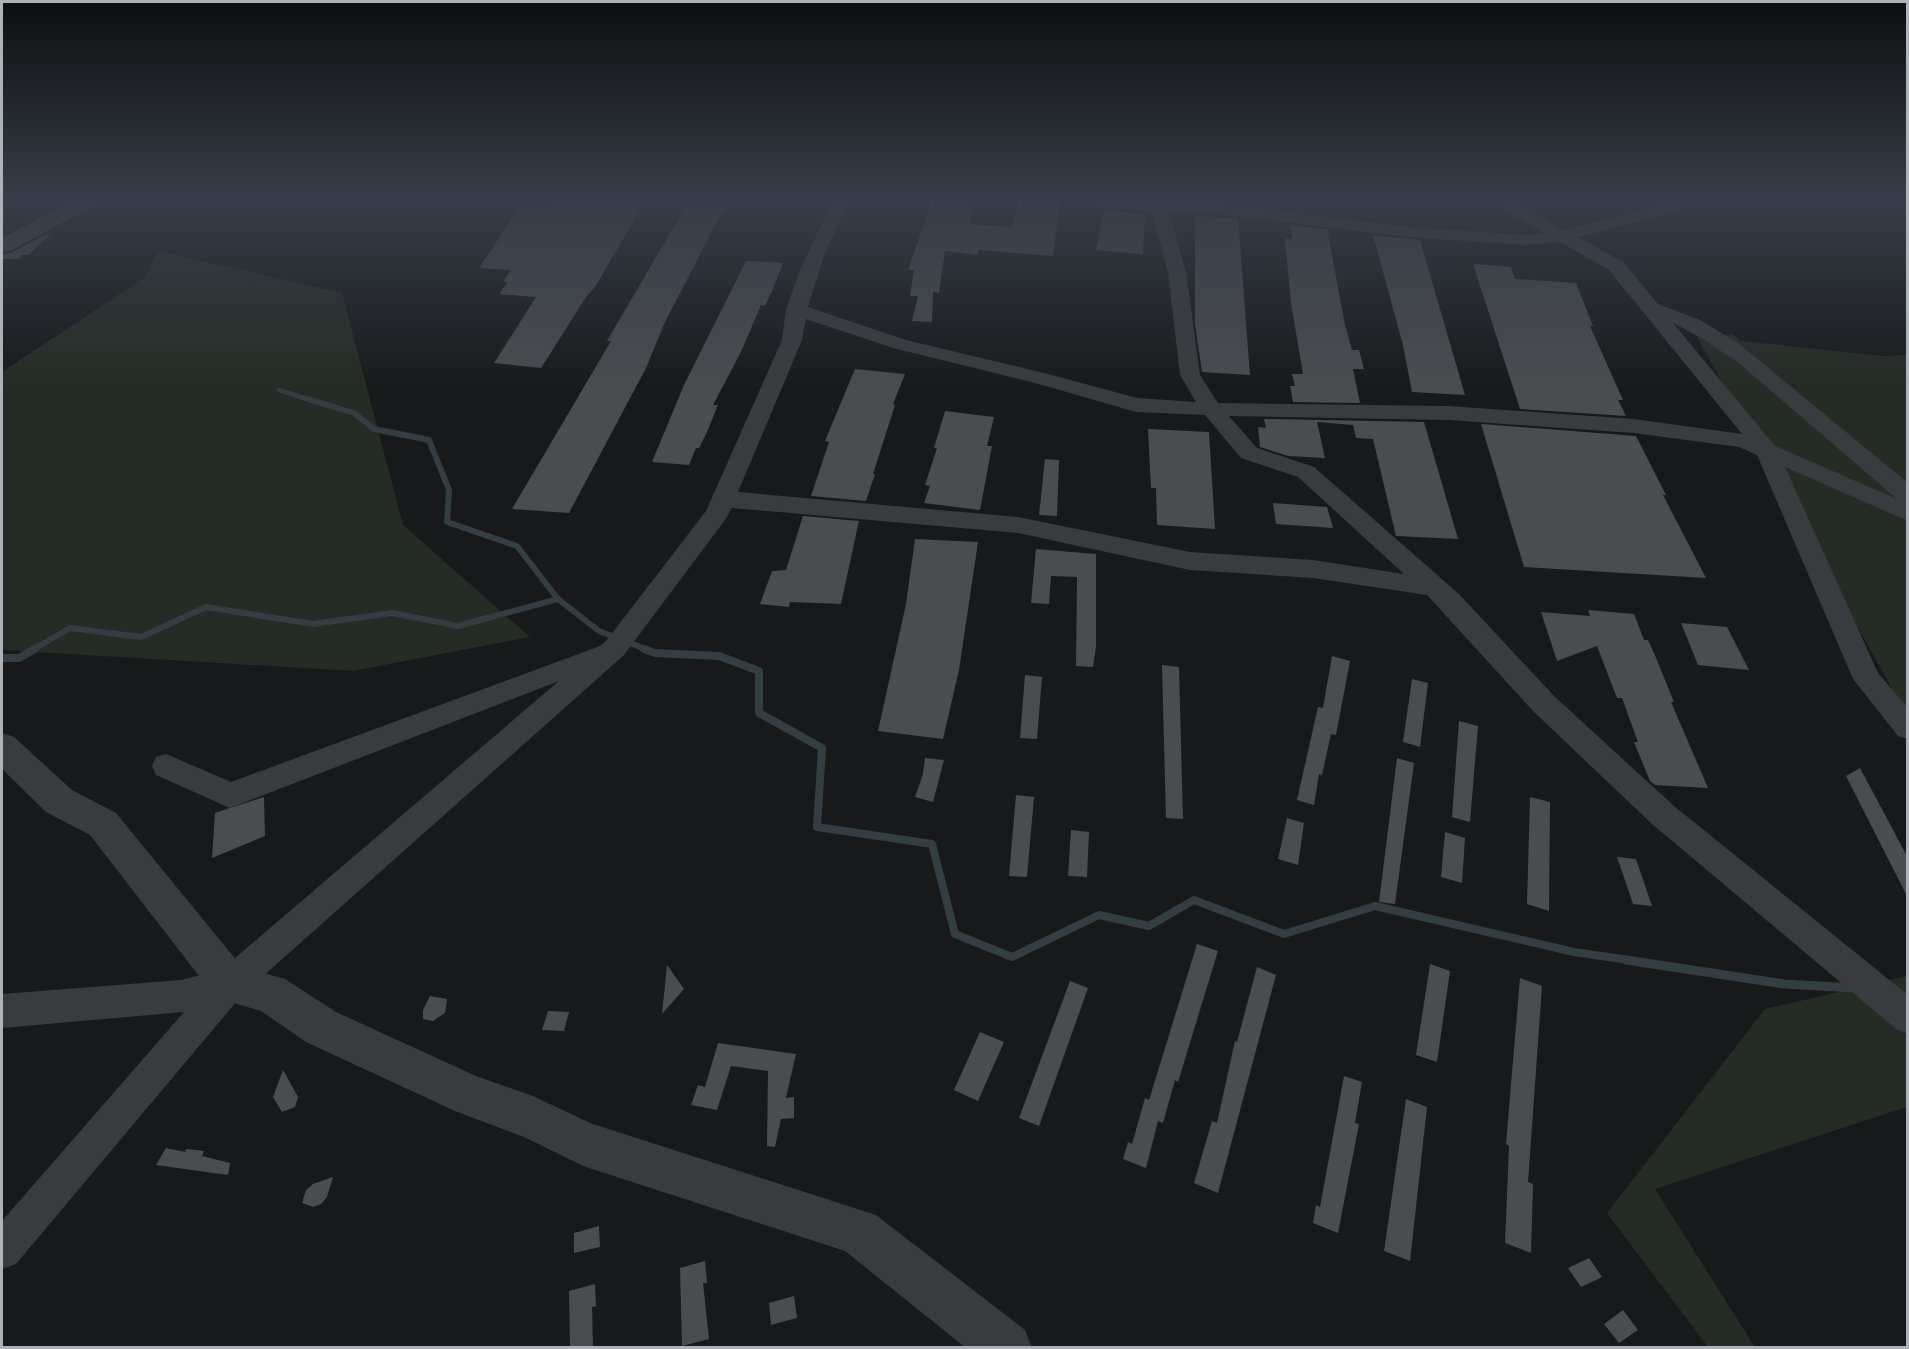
<svg xmlns="http://www.w3.org/2000/svg" width="1909" height="1349" viewBox="0 0 1909 1349" font-family="'Asap Condensed',sans-serif">
<style>
.green{fill:#252c25}
.lines{fill:none;stroke-linecap:round;stroke-linejoin:round}
.stream-far3{stroke:#333d42;stroke-width:4.5}
.stream-far2{stroke:#333d42;stroke-width:6}
.stream-far1{stroke:#333d42;stroke-width:8}
.stream{stroke:#333d42;stroke-width:9}
.building{fill:#4a4c4f}
.minor{fill:#3a3b3e;fill-rule:evenodd}
.tertiary{fill:#3a3b3e;fill-rule:evenodd}
.secondary{fill:#484a4e;fill-rule:evenodd}
</style>
<rect width="100%" height="100%" fill="#18191a"/>
<g class="green">
<polygon points="158,251 342,293 403,525 530,637 353,671 2,650 2,372 145,277"/>
<polygon points="1733,334 1741,341 1884,356 1907,355 1907,716 1697,337"/>
<polygon points="1907,976 1907,1107 1655,1189 1755,1347 1708,1347 1607,1213 1765,1009"/>
</g>
<g class="lines">
<polyline class="stream-far3" points="279,390 313,401"/>
<g class="stream-far2">
<polyline points="308,399 354,413 374,429 429,440 449,490 447,522 517,546 558,599 599,631 648,650"/>
<polyline points="32,650 70,628 141,637 206,607 313,624 392,613 458,626 558,599"/>
</g>
<g class="stream-far1">
<polyline points="644,649 655,653 719,656 759,671 759,713 822,748 817,827 932,844 955,934 1012,957 1099,915 1149,926 1194,900 1284,934 1375,906 1574,952 1636,961"/>
<polyline points="2,658 19,658 35,649"/>
</g>
<polyline class="stream" points="1626,960 1784,984 1855,988"/>
</g>
<g class="building">
<polygon points="555,200 644,203 595,287 586,297 541,368 494,363 536,297 499,294 508,282 503,282 511,270 479,268 520,207 547,209"/>
<polygon points="1019,200 1060,200 1053,256 979,250 977,255 945,251 939,293 933,292 932,322 912,321 918,296 910,296 914,270 908,270 932,201 974,203 970,224 1011,227"/>
<polygon points="686,206 724,208 665,322 646,368 569,513 512,509 611,341 607,341"/>
<polygon points="1104,210 1145,214 1143,254 1096,250"/>
<polygon points="1195,216 1238,218 1250,375 1202,372 1195,323"/>
<polygon points="1291,225 1327,229 1345,325 1352,350 1359,350 1364,369 1353,369 1360,403 1293,402 1290,386 1295,386 1292,374 1303,374 1291,303 1285,239 1292,239"/>
<polygon points="46,234 51,234 28,255 22,255 18,259 2,259 2,254 11,253"/>
<polygon points="1373,235 1420,240 1465,395 1412,392 1403,345"/>
<polygon points="746,261 783,263 772,291 765,306 761,305 741,352 713,405 718,405 707,432 699,448 696,448 689,465 652,462 684,385"/>
<polygon points="1473,264 1511,267 1515,279 1576,283 1593,326 1590,326 1623,400 1618,400 1626,416 1520,409"/>
<polygon points="855,369 905,374 893,404 895,405 873,474 875,474 866,501 811,496 829,442 825,441"/>
<polygon points="945,411 994,417 987,446 992,446 980,510 924,503 930,486 925,485 937,448 934,448"/>
<polygon points="1264,419 1424,422 1458,539 1396,536 1373,439 1356,438 1353,425 1317,422 1325,458 1288,456 1260,447 1258,427 1266,428"/>
<polygon points="1481,424 1636,436 1666,495 1663,495 1706,578 1524,567"/>
<polygon points="1148,429 1209,432 1215,529 1157,525 1156,488 1151,488"/>
<polygon points="1045,459 1059,460 1057,516 1039,515"/>
<polygon points="1273,503 1327,507 1333,528 1276,524"/>
<polygon points="803,516 859,521 841,604 790,602 789,607 760,604 772,571 786,570"/>
<polygon points="915,539 978,542 959,670 943,739 878,731 906,604"/>
<polygon points="1036,549 1096,554 1096,647 1093,667 1076,666 1077,577 1051,576 1049,604 1031,603"/>
<polygon points="1588,610 1634,614 1644,640 1648,640 1654,653 1674,702 1671,702 1708,788 1655,785 1650,781 1634,742 1638,742 1622,698 1617,698 1597,646 1557,661 1541,612 1590,616"/>
<polygon points="1681,623 1727,627 1749,670 1698,665"/>
<polygon points="1332,656 1350,661 1336,735 1331,734 1322,775 1319,774 1314,805 1297,800 1318,707 1323,708"/>
<polygon points="1162,665 1179,667 1183,819 1166,818"/>
<polygon points="1025,675 1042,677 1037,739 1020,738"/>
<polygon points="1412,679 1428,683 1420,747 1403,742"/>
<polygon points="1459,721 1478,726 1470,822 1452,817"/>
<polygon points="925,758 944,760 933,802 915,797 923,774"/>
<polygon points="1397,758 1414,763 1395,904 1379,902"/>
<polygon points="1860,768 1908,858 1908,898 1846,776"/>
<polygon points="1016,795 1034,797 1027,877 1009,876"/>
<polygon points="264,797 265,836 212,858 215,813"/>
<polygon points="1530,797 1550,802 1549,911 1527,904"/>
<polygon points="1287,818 1304,823 1298,865 1278,859"/>
<polygon points="1071,830 1089,832 1087,877 1068,876"/>
<polygon points="1445,832 1465,838 1462,883 1441,877"/>
<polygon points="1617,857 1636,859 1652,906 1633,904"/>
<polygon points="1197,944 1218,951 1178,1082 1175,1080 1163,1123 1158,1121 1146,1168 1123,1159 1128,1142 1132,1144 1145,1098 1149,1100"/>
<polygon points="1430,964 1450,971 1437,1062 1416,1055"/>
<polygon points="667,965 684,989 662,1014"/>
<polygon points="1257,967 1276,975 1218,1193 1194,1183 1212,1121 1217,1123 1235,1041 1237,1042"/>
<polygon points="1520,978 1542,986 1528,1182 1533,1184 1531,1253 1505,1243 1509,1146 1506,1144"/>
<polygon points="1070,981 1088,988 1039,1126 1019,1118"/>
<polygon points="430,996 447,999 445,1013 433,1021 423,1019 423,1010"/>
<polygon points="548,1011 569,1012 564,1031 542,1030"/>
<polygon points="980,1032 1004,1042 978,1101 954,1090"/>
<polygon points="718,1043 796,1054 786,1098 794,1097 794,1118 781,1119 775,1147 767,1146 768,1071 731,1066 717,1110 691,1105 698,1085 705,1087"/>
<polygon points="283,1070 298,1097 295,1107 282,1112 273,1097"/>
<polygon points="1344,1076 1362,1082 1355,1123 1359,1124 1338,1233 1313,1223 1316,1205 1320,1207"/>
<polygon points="1406,1099 1427,1107 1410,1261 1384,1251"/>
<polygon points="166,1148 185,1152 186,1149 204,1151 202,1156 230,1163 228,1175 156,1165"/>
<polygon points="333,1177 327,1197 321,1204 313,1207 302,1203 306,1190 313,1184"/>
<polygon points="599,1226 600,1247 574,1253 574,1233"/>
<polygon points="1589,1258 1602,1277 1581,1287 1568,1268"/>
<polygon points="705,1261 707,1283 703,1283 709,1339 682,1346 680,1268"/>
<polygon points="595,1284 596,1306 592,1307 593,1347 570,1347 569,1291"/>
<polygon points="794,1296 797,1318 771,1325 769,1303"/>
<polygon points="1623,1310 1638,1330 1619,1343 1604,1324"/>
</g>
<g class="lines">
<path class="minor" d="M833,200h17l-24,50 -18,57 98,33 146,35 85,23 59,4 -16,-27 -12,-103 -16,-60 -81,-7 -8,-5 157,4 188,23 118,8 18,-2 -50,-29 -2,-4h20l53,30 101,-27 3,-3h16l-6,11 -101,26 45,25 35,42 42,16 38,23 170,140v38l-123,-54 93,206 30,35v31l-10,-3 -45,-57 -96,-224 -18,-8 -105,-14 -185,-13 -220,-4 28,32 57,19 145,127 95,102 120,110 234,189v39l-12,-5 -244,-205 -118,-112 -107,-117 -114,-17 -123,-8 -172,-37 -286,-25 -7,12 -101,135 -382,340 -226,269 -14,5v-48l182,-209 -182,16v-34l179,-14 40,-10 338,-289 -329,127 -74,-33 -4,-9 4,-9 10,-3 65,28 369,-136 6,-5 100,-130 76,-171 4,-31 15,-41zM1169,213l51,1 188,23 118,8 34,-3 49,28 133,164 -108,-15 -185,-13 -231,-3 -18,-28 -14,-103zM806,319l87,29 146,36 97,28 69,3 36,43 57,19 106,97 -91,-14 -123,-8 -172,-35 -280,-25 64,-152zM1673,323l32,17 36,25 156,134 -122,-53z"/>
<polygon class="tertiary" points="2,733 14,737 72,790 116,813 242,967 285,979 336,1012 476,1076 533,1096 590,1123 876,1215 1025,1330 1032,1348 966,1348 845,1251 583,1166 524,1137 455,1111 306,1042 261,1011 216,998 90,835 46,812 2,769"/>
<polygon class="secondary" points="74,200 99,200 96,204 10,251 2,252 2,238"/>
</g>
<linearGradient id="sky" x2="0" y2="1"><stop stop-color="#0d0e0e"/><stop offset="0.51" stop-color="#373e49"/><stop offset="1" stop-color="#373e49" stop-opacity="0"/></linearGradient>
<rect width="1909" height="389" fill="url(#sky)"/>
<rect width="1909" height="1349" fill="none" stroke="#acb2b8" stroke-width="6"/>
</svg>
